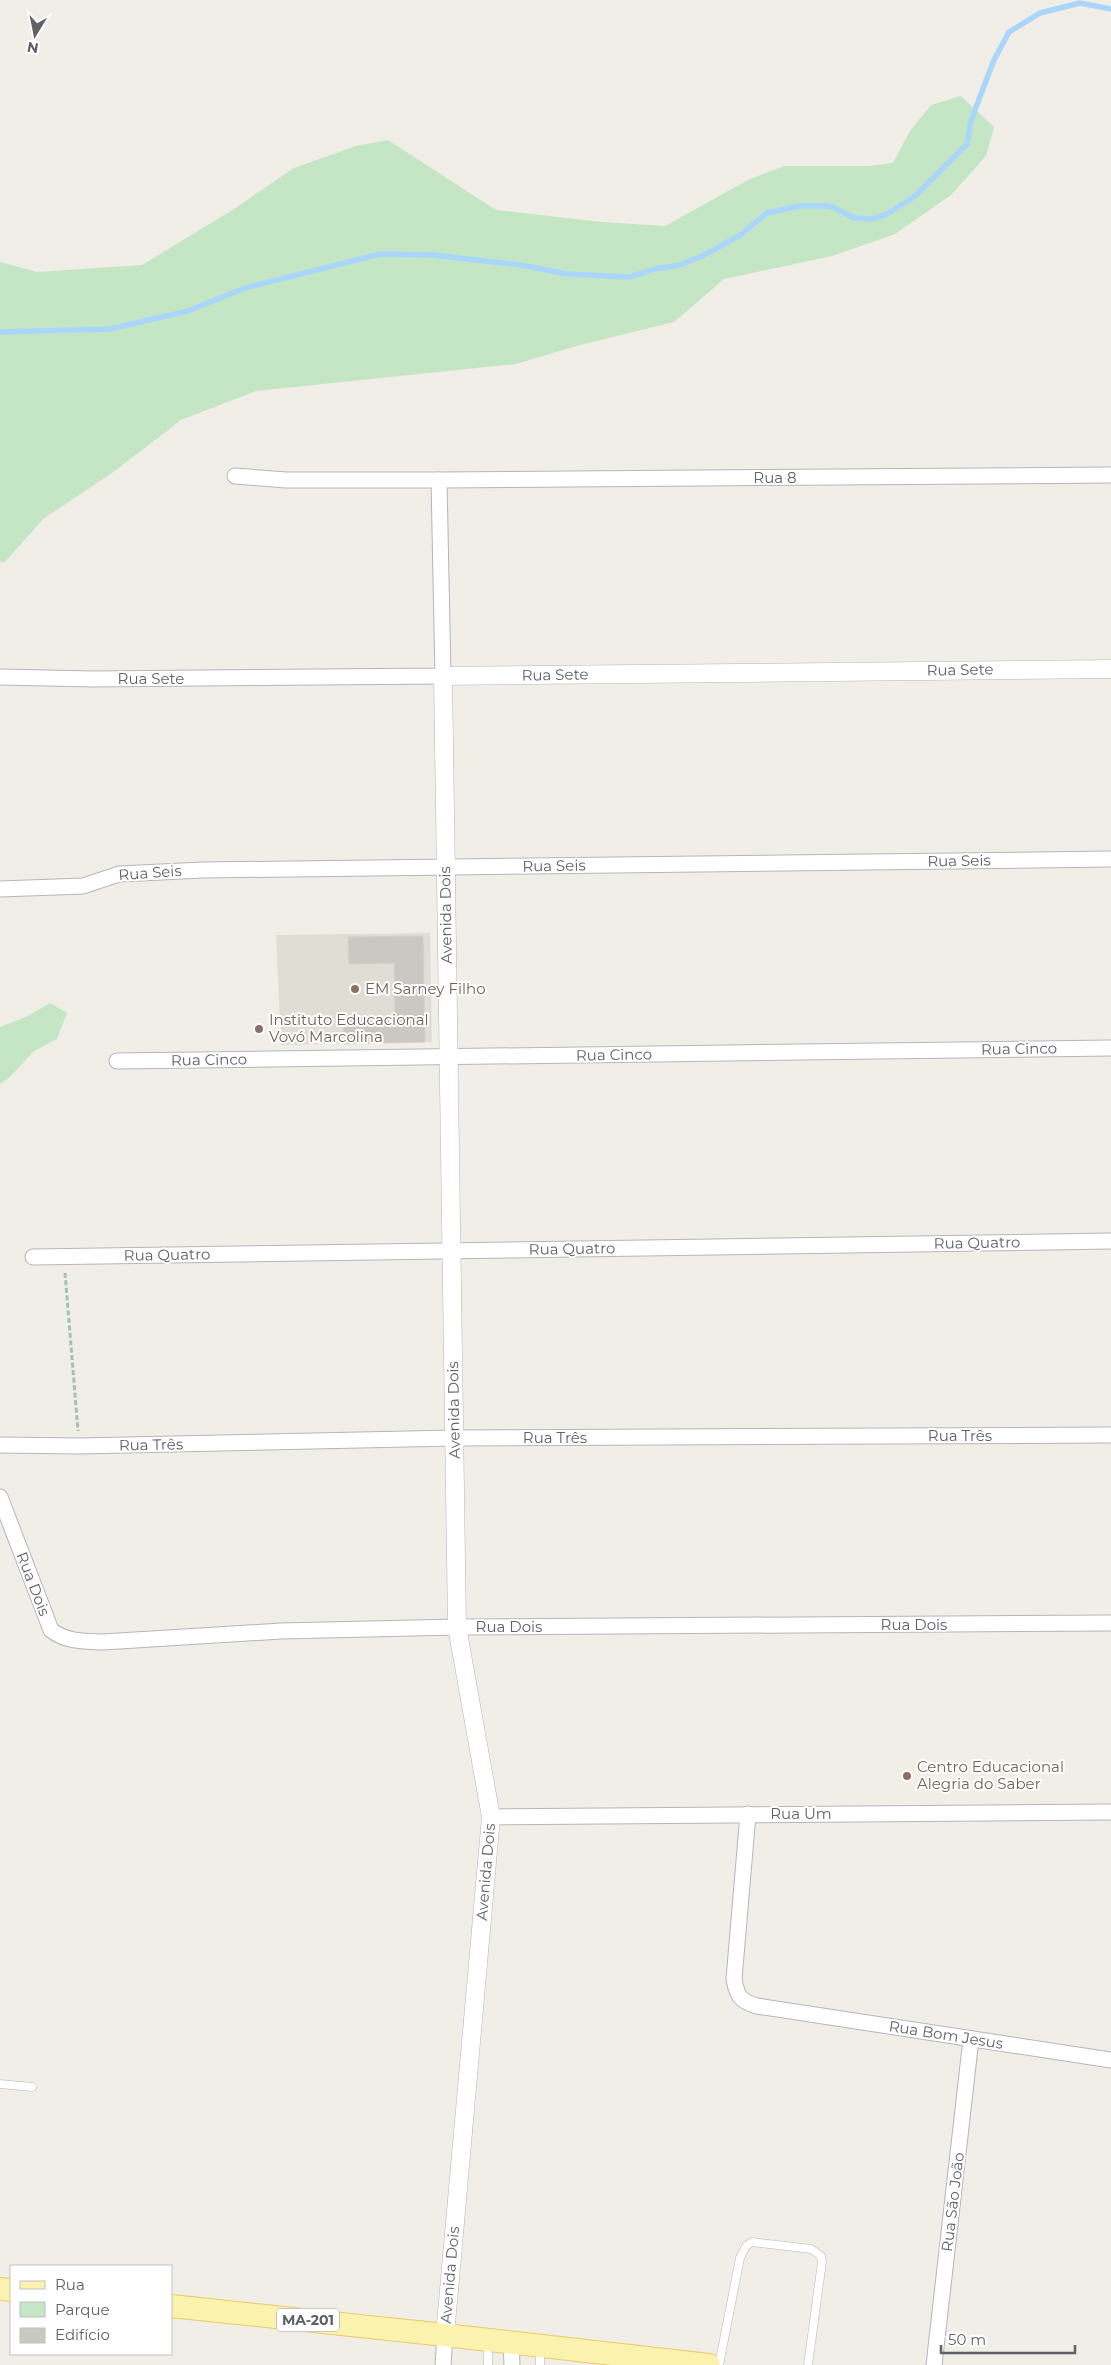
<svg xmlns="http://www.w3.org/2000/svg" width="1111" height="2365" viewBox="0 0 1111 2365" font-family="Montserrat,sans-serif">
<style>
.education{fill:#e0ddd5}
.green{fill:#c4e6c5}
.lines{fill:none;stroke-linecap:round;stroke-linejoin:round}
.stream{stroke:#abd6fc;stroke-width:5.5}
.building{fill:#cbc8c4;stroke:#d4d0c5}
.service-casing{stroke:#b4b6bb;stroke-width:9}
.minor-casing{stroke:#b4b6bb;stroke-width:17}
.tertiary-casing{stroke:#b4b6bb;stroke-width:19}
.primary-casing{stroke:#ecca63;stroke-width:24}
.path{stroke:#9ec6ab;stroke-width:3;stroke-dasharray:5 2.5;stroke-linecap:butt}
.service{stroke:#fff;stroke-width:8}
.minor{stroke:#fff;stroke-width:15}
.tertiary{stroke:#fff;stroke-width:18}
.primary{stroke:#fcf2af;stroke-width:22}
.education-dot{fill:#8d6e63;stroke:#fff;stroke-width:2}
.labels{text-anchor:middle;stroke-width:4;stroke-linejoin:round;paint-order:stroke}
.shield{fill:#fff;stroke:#8e9094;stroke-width:1}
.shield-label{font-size:14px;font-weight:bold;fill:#5e6166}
.street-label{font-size:15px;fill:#5e6166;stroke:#fff}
.education-label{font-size:15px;fill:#785e54;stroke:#fff;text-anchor:start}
</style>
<rect width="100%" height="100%" fill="#f0eee7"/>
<polygon class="education" points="430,933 432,1042 281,1045 276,935"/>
<g class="green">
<polygon points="961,96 994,127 986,156 951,195 895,234 832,256 724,279 674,322 580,345 516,364 256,391 181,420 112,473 43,519 5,562 0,562 0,262 37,272 142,265 234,209 294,168 356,146 388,140 496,210 602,222 665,226 748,180 784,166 869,166 893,163 910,131 931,105"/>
<polygon points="50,1003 67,1013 57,1039 34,1051 8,1079 0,1084 0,1027 26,1017"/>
</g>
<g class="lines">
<polyline class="stream" points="0,332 110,329 188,311 245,288 380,254 433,255 521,265 567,274 630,277 654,269 680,265 702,256 739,236 767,213 799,206 823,206 833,207 854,218 871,219 885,215 914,197 967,144 971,121 981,94 994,60 1009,32 1040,13 1080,3 1111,9"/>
</g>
<polygon class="building" points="423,936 425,1042 344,1044 343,1019 395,1018 394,963 349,964 348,937"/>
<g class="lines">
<g class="service-casing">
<g id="service">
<polyline points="0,2084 32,2087"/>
<polyline points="488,2365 488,2341"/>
<polyline points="540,2365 540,2348"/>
<polyline points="719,2365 740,2258 746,2246 752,2242 811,2249 821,2256 822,2262 808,2365"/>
</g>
</g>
<g class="minor-casing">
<g id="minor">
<polyline points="235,476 286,480 439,480 1111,475"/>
<polyline points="0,677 94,679 443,676 439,480"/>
<polyline points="0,889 83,886 119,874 203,870 1111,859"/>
<polyline points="117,1061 1111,1048"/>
<polyline points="33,1257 1111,1241"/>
<polyline points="0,1445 79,1446 454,1438 1111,1435"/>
<path d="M0,1497l51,133c15,12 33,11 52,12l178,-11 176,-4 654,-4"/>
<path d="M748,1814l-14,165c3,17 6,22 23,27l354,54"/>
<polyline points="491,1817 1111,1812"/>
<polyline points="511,2342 512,2365"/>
<polyline points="443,2365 445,2335"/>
<polyline points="934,2365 971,2039"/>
</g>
</g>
<g class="tertiary-casing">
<polyline id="tertiary" points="445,2335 491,1817 457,1627 443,676 1111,669"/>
</g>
<g class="primary-casing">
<g id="primary">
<polyline points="0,2289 11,2290"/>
<polyline points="171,2306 445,2335 709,2365"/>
</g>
</g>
<polyline class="path" points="65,1273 78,1431"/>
<use href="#service" class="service"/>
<use href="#minor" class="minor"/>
<use href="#tertiary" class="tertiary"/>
<use href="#primary" class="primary"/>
</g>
<g class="education-dot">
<circle cx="355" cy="989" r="5"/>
<circle cx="259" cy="1029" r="5"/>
<circle cx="907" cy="1776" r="5"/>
</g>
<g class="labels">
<rect class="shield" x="277" y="2308.5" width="62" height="23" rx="4"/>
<g class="shield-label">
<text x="308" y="2325">MA-201</text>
</g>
<g class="street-label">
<text x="775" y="483">Rua 8</text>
<text transform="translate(960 670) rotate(-1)" y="5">Rua Sete</text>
<text transform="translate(555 675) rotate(-1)" y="5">Rua Sete</text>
<text x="151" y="684">Rua Sete</text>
<text transform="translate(959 861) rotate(-1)" y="5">Rua Seis</text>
<text transform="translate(554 866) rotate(-1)" y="5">Rua Seis</text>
<text transform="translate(150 873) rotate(-4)" y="5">Rua Seis</text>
<text transform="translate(446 915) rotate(-91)" y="5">Avenida Dois</text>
<text transform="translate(1019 1049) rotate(-1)" y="5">Rua Cinco</text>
<text transform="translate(614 1055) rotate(-1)" y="5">Rua Cinco</text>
<text transform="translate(209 1060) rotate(-1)" y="5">Rua Cinco</text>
<text transform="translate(977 1243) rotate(-1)" y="5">Rua Quatro</text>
<text transform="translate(572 1249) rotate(-1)" y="5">Rua Quatro</text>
<text transform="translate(167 1255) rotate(-1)" y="5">Rua Quatro</text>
<text transform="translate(454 1410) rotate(-91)" y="5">Avenida Dois</text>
<text x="960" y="1441">Rua Três</text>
<text x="555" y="1443">Rua Três</text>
<text transform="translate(151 1445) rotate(-1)" y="5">Rua Três</text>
<text transform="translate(33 1584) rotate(69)" y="5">Rua Dois</text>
<text x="914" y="1630">Rua Dois</text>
<text x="509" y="1632">Rua Dois</text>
<text x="801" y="1819">Rua Um</text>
<text transform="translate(486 1872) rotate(-85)" y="5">Avenida Dois</text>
<text transform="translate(946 2035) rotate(9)" y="5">Rua Bom Jesus</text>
<text transform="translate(953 2202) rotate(-83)" y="5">Rua São João</text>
<text transform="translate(450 2275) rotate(-85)" y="5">Avenida Dois</text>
</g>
<g class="education-label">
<text x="365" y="994">EM Sarney Filho</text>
<text x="269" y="1025">Instituto Educacional<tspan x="269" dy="17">Vovó Marcolina</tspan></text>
<text x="917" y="1772">Centro Educacional<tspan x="917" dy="17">Alegria do Saber</tspan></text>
</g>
</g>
<rect x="10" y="2265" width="162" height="90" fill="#ffffff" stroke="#bfc0c2"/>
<rect x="20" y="2281" width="25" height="8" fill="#fcf2af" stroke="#bfc0c2"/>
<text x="55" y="2290" font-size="15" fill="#5e6166">Rua</text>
<rect x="20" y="2302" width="25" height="15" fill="#c4e6c5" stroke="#bfc0c2"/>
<text x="55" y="2315" font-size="15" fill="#5e6166">Parque</text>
<rect x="20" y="2328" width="25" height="15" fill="#cbc8c4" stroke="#bfc0c2"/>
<text x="55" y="2340" font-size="15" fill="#5e6166">Edifício</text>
<g transform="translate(35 35) rotate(190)" stroke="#ffffff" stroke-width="4" paint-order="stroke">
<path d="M0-4L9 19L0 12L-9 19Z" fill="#5e6166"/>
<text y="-8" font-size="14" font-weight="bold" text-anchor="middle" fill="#5e6166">N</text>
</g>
<path d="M941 2345v8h134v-8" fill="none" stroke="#5e6166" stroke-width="2.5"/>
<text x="948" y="2345" font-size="15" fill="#5e6166" stroke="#ffffff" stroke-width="4" paint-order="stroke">50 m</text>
</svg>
